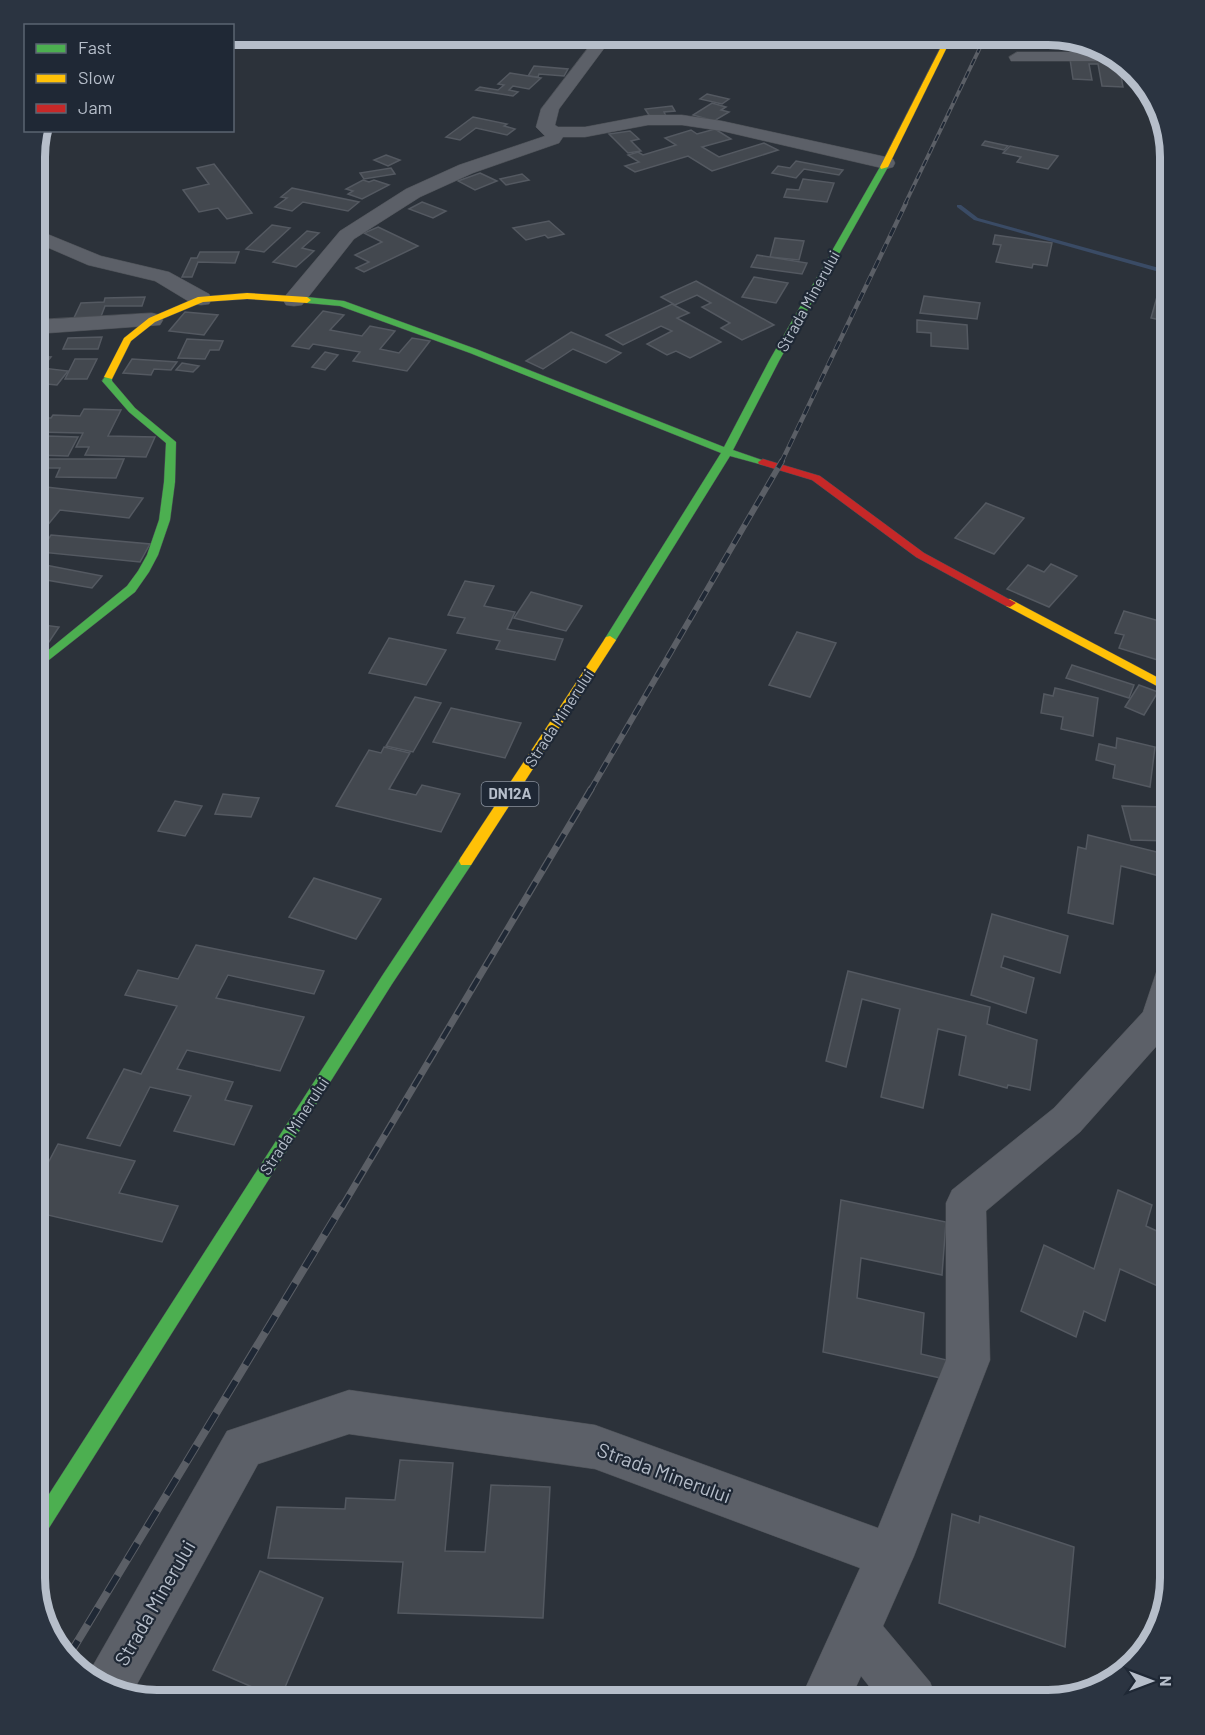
<svg xmlns="http://www.w3.org/2000/svg" width="1205" height="1735" viewBox="0 0 1205 1735" font-family="Barlow,sans-serif">
<style>
.lines{fill:none;stroke-linecap:round;stroke-linejoin:round}
.stream{fill:#3a4b65;fill-rule:evenodd}
.building{fill:#43484f;stroke:#545961;stroke-width:1.5}
.street-casing{stroke:#4a4e54;stroke-width:1}
.fast-casing{stroke:#4a4e54;stroke-width:1}
.slow-casing{stroke:#4a4e54;stroke-width:1}
.jam-casing{stroke:#4a4e54;stroke-width:1}
.street{fill:#5c6068;fill-rule:evenodd}
.fast{fill:#4caf50;fill-rule:evenodd}
.slow{fill:#ffc107;fill-rule:evenodd}
.jam{fill:#c62828;fill-rule:evenodd}
.rail-far4-casing{stroke:#5b5f66;stroke-width:4}
.rail-far3-casing{stroke:#5b5f66;stroke-width:4.5}
.rail-far2-casing{stroke:#5b5f66;stroke-width:6}
.rail-far1-casing{stroke:#5b5f66;stroke-width:7}
.rail-casing{stroke:#5b5f66;stroke-width:8}
.rail-far4{stroke:#1f2835;stroke-width:2;stroke-dasharray:7;stroke-linecap:butt}
.rail-far3{stroke:#1f2835;stroke-width:3;stroke-dasharray:9;stroke-linecap:butt}
.rail-far2{stroke:#1f2835;stroke-width:4;stroke-dasharray:11;stroke-linecap:butt}
.rail-far1{stroke:#1f2835;stroke-width:4.5;stroke-dasharray:14;stroke-linecap:butt}
.rail{stroke:#1f2835;stroke-width:6;stroke-dasharray:19;stroke-linecap:butt}
.labels{text-anchor:middle;stroke-width:4.5;stroke-linejoin:round;paint-order:stroke}
.shield{fill:#1f2835;stroke:#89919d;stroke-width:1.5}
.shield-label{font-size:15px;font-weight:bold;fill:#b6beca}
.street-label{font-size:16px;fill:#b6beca;stroke:#1f2835}
.near-street-label{font-size:20px;fill:#b6beca;stroke:#1f2835}
.rim{fill:none;stroke:#b6beca;stroke-width:8}
</style>
<rect width="100%" height="100%" fill="#2c323a"/>
<g class="lines">
<polygon class="stream" points="957,205 961,205 978,218 1170,271 1170,275 974,220 957,207"/>
</g>
<g class="building">
<polygon points="1077,41 1100,48 1100,51 1076,48"/>
<polygon points="1070,59 1120,62 1140,83 1130,83 1129,76 1121,76 1123,87 1102,86 1098,64 1089,64 1092,80 1073,79"/>
<polygon points="534,66 568,69 564,76 539,74 538,77 528,76"/>
<polygon points="510,73 541,78 529,89 513,86 509,90 518,92 513,96 476,90 480,87 498,90 504,85 498,84"/>
<polygon points="707,94 729,99 722,104 700,99"/>
<polygon points="712,103 726,107 721,110 729,112 714,121 693,115"/>
<polygon points="672,106 675,111 664,112 666,116 651,118 645,109"/>
<polygon points="473,117 507,124 504,126 515,129 507,135 476,128 460,140 446,137"/>
<polygon points="715,129 731,139 702,147 719,157 764,143 778,150 712,171 688,156 635,172 625,166 639,162 628,155 638,152 643,155 676,145 665,138 691,130 697,134"/>
<polygon points="630,131 639,139 631,141 641,151 628,153 609,134"/>
<polygon points="985,141 1008,146 1004,150 982,145"/>
<polygon points="1010,146 1058,156 1048,169 1017,162 1021,157 1003,153"/>
<polygon points="386,155 400,160 388,166 374,160"/>
<polygon points="796,161 843,170 839,175 804,169 796,178 772,173 778,166 790,168"/>
<polygon points="214,164 252,213 227,219 218,208 199,212 183,190 209,184 197,168"/>
<polygon points="391,168 395,174 364,179 360,173"/>
<polygon points="480,173 497,181 475,190 458,181"/>
<polygon points="522,174 529,180 506,185 500,179"/>
<polygon points="803,179 834,183 827,202 784,197 787,189 799,190"/>
<polygon points="363,180 369,182 374,180 389,185 362,199 348,194 353,191 346,189"/>
<polygon points="292,188 359,202 348,211 303,202 292,211 275,207 287,198 281,197"/>
<polygon points="422,202 446,211 433,218 409,209"/>
<polygon points="549,221 564,234 548,238 545,235 526,240 513,228"/>
<polygon points="272,225 290,228 264,252 246,249"/>
<polygon points="378,227 418,246 364,272 356,268 369,262 355,255 382,242 364,233"/>
<polygon points="307,231 319,233 302,248 314,251 296,267 273,262"/>
<polygon points="995,235 1052,243 1047,266 1033,264 1032,268 996,262 1001,245 993,244"/>
<polygon points="775,238 804,241 799,260 770,257"/>
<polygon points="200,252 239,252 235,263 198,262 192,277 182,277 191,258 197,258"/>
<polygon points="757,255 807,263 802,274 751,267"/>
<polygon points="754,277 788,283 776,303 742,297"/>
<polygon points="696,281 774,325 742,340 721,328 730,323 702,307 711,303 697,295 675,305 661,297"/>
<polygon points="1160,286 1170,288 1170,322 1151,318"/>
<polygon points="924,296 980,303 977,319 920,313"/>
<polygon points="145,297 142,306 105,306 100,319 73,320 81,303 104,302 105,298"/>
<polygon points="672,304 689,313 677,318 721,342 690,358 676,351 667,355 647,344 672,331 661,326 623,345 606,335"/>
<polygon points="323,311 344,315 330,330 362,336 370,326 395,331 380,349 399,353 412,338 430,341 407,371 353,361 360,352 313,344 309,349 292,346"/>
<polygon points="185,312 218,315 204,335 169,331"/>
<polygon points="917,320 967,325 968,349 931,346 931,333 917,332"/>
<polygon points="571,332 621,353 606,363 573,349 543,369 526,361"/>
<polygon points="102,337 98,349 63,349 68,338"/>
<polygon points="187,339 223,341 219,350 210,350 205,359 178,358"/>
<polygon points="325,352 338,355 325,370 312,367"/>
<polygon points="36,356 51,357 42,368 68,371 57,385 35,383"/>
<polygon points="75,359 97,359 87,379 65,379"/>
<polygon points="132,359 177,362 171,370 154,369 151,375 123,373"/>
<polygon points="182,363 199,366 193,372 176,370"/>
<polygon points="35,391 48,392 35,416"/>
<polygon points="84,409 121,410 108,436 155,437 146,457 85,455 89,447 76,447 83,433 35,432 35,418 51,418 53,415 80,416"/>
<polygon points="47,436 78,437 68,456 35,455 35,448 41,448"/>
<polygon points="38,459 124,459 116,478 56,477 60,468 35,468"/>
<polygon points="46,487 143,498 129,518 60,510 46,527 35,526 35,502"/>
<polygon points="986,503 1024,518 994,554 955,538"/>
<polygon points="51,535 150,544 140,562 40,552"/>
<polygon points="35,563 102,576 92,588 35,578"/>
<polygon points="1051,564 1077,576 1049,607 1007,589 1028,565 1044,572"/>
<polygon points="465,581 494,586 484,606 515,612 507,629 563,639 555,660 496,649 500,641 457,633 465,618 448,615"/>
<polygon points="531,592 582,606 566,631 514,618"/>
<polygon points="1124,611 1170,624 1170,636 1161,661 1119,648 1124,635 1115,633"/>
<polygon points="35,624 59,627 49,642 35,640"/>
<polygon points="797,632 836,643 810,697 769,685"/>
<polygon points="389,638 446,650 426,685 369,673"/>
<polygon points="1072,665 1134,685 1129,698 1066,678"/>
<polygon points="1139,685 1158,692 1144,715 1125,707"/>
<polygon points="1055,688 1098,698 1093,736 1061,729 1063,717 1041,713 1044,694 1053,696"/>
<polygon points="415,697 441,703 413,752 386,746"/>
<polygon points="451,708 521,723 505,758 433,742"/>
<polygon points="1117,738 1155,747 1150,787 1113,778 1115,765 1096,760 1099,744 1116,748"/>
<polygon points="384,747 410,753 389,789 416,795 422,785 460,794 441,832 336,806 369,750 381,753"/>
<polygon points="223,794 259,798 251,817 215,814"/>
<polygon points="175,801 202,806 185,836 158,831"/>
<polygon points="1122,806 1170,807 1170,841 1131,840"/>
<polygon points="1088,835 1169,855 1167,878 1121,866 1113,924 1068,913 1078,847 1086,849"/>
<polygon points="314,878 381,899 356,939 289,917"/>
<polygon points="992,914 1068,936 1060,973 1004,956 1001,967 1034,978 1026,1013 971,995"/>
<polygon points="196,945 324,971 314,994 228,975 216,998 304,1017 280,1071 187,1050 177,1069 233,1082 225,1100 252,1106 234,1145 174,1131 191,1096 150,1087 120,1146 87,1138 124,1069 141,1074 177,1006 125,995 138,970 178,979"/>
<polygon points="848,971 990,1007 987,1024 1037,1040 1030,1090 1008,1085 1007,1088 959,1075 966,1036 938,1029 923,1108 881,1097 900,1009 862,999 846,1067 826,1061"/>
<polygon points="58,1144 135,1161 119,1193 178,1206 162,1242 35,1212 35,1188"/>
<polygon points="1118,1190 1152,1205 1146,1226 1170,1237 1170,1253 1162,1288 1120,1269 1105,1321 1084,1311 1076,1337 1021,1311 1044,1245 1094,1269"/>
<polygon points="841,1200 946,1222 942,1275 861,1258 857,1298 924,1313 921,1354 955,1362 954,1381 823,1352"/>
<polygon points="400,1460 453,1463 445,1551 485,1552 491,1485 550,1487 543,1618 398,1613 403,1562 268,1558 277,1507 345,1509 346,1498 395,1500"/>
<polygon points="952,1514 979,1523 980,1516 1074,1547 1065,1647 939,1603"/>
<polygon points="260,1571 323,1598 280,1699 213,1670"/>
</g>
<g class="lines">
<g class="street-casing">
<g id="street">
<polygon points="598,35 614,35 559,109 555,125 558,127 585,127 648,115 682,115 722,121 886,157 893,159 895,163 893,167 886,169 722,131 682,125 648,125 585,137 563,137 559,143 473,173 420,197 354,239 302,305 294,306 286,305 283,300 286,295 340,231 406,189 459,165 545,136 536,127 541,109"/>
<polygon points="1017,52 1111,52 1120,61 1011,61 1009,57"/>
<polygon points="35,229 101,256 169,272 209,294 212,299 209,304 201,305 193,304 155,281 88,265 35,242"/>
<polygon points="152,313 160,315 163,320 160,325 35,334 35,320"/>
<polygon points="1170,962 1170,1031 1080,1132 986,1211 990,1360 914,1556 883,1626 930,1682 937,1700 880,1700 861,1676 850,1700 800,1700 860,1568 595,1469 349,1434 258,1464 131,1695 95,1684 87,1676 227,1431 349,1390 595,1425 878,1528 946,1360 946,1203 952,1190 1054,1108 1143,1012 1158,967"/>
</g>
</g>
<g class="fast-casing">
<g id="fast">
<polygon points="884,165 888,167 779,361 733,450 768,462 763,465 730,456 614,643 610,644 604,640 721,453 470,353 340,306 307,303 303,300 307,297 344,301 476,349 724,447 769,361 880,167"/>
<polygon points="106,375 112,375 112,381 135,408 176,442 175,482 170,520 158,555 149,572 135,592 35,671 35,661 127,586 138,571 147,555 159,520 164,482 166,443 129,412 102,381"/>
<polygon points="466,856 471,857 473,861 471,865 392,984 42,1539 35,1541 35,1516 382,976 461,857"/>
</g>
</g>
<g class="slow-casing">
<g id="slow">
<polygon points="947,35 953,35 888,167 881,169 880,167"/>
<polygon points="247,293 307,297 311,300 307,303 247,299 203,302 155,322 131,341 112,379 104,377 124,338 149,318 198,297"/>
<polygon points="1010,599 1170,684 1170,693 1006,606 1006,600"/>
<polygon points="610,636 616,640 471,865 461,865 459,861 461,857 606,637"/>
</g>
</g>
<g class="jam-casing">
<polygon id="jam" points="763,459 820,476 924,553 1016,603 1010,607 1006,606 916,557 812,480 759,464 758,462"/>
</g>
<use href="#street" class="street"/>
<use href="#fast" class="fast"/>
<use href="#slow" class="slow"/>
<use href="#jam" class="jam"/>
<g class="rail-far4-casing">
<polyline id="rail-far4" points="905,204 986,35"/>
</g>
<g class="rail-far3-casing">
<polyline id="rail-far3" points="781,463 906,203"/>
</g>
<g class="rail-far2-casing">
<polyline id="rail-far2" points="590,791 782,461"/>
</g>
<g class="rail-far1-casing">
<polyline id="rail-far1" points="342,1207 591,789"/>
</g>
<g class="rail-casing">
<polyline id="rail" points="68,1657 342,1206"/>
</g>
<use href="#rail-far4" class="rail-far4"/>
<use href="#rail-far3" class="rail-far3"/>
<use href="#rail-far2" class="rail-far2"/>
<use href="#rail-far1" class="rail-far1"/>
<use href="#rail" class="rail"/>
</g>
<g class="labels">
<rect class="shield" x="481.5" y="782" width="57" height="24" rx="4.5"/>
<g class="shield-label">
<text x="510" y="799">DN12A</text>
</g>
<g class="street-label">
<text transform="translate(808 301) rotate(-61)" y="6">Strada Minerului</text>
<text transform="translate(559 718) rotate(-57)" y="6">Strada Minerului</text>
<text transform="translate(294 1126) rotate(-57)" y="6">Strada Minerului</text>
</g>
<g class="near-street-label">
<text transform="translate(664 1473) rotate(20)" y="7">Strada Minerului</text>
<text transform="translate(155 1603) rotate(-60)" y="7">Strada Minerului</text>
</g>
</g>
<path d="M0 0H1205V1735H0ZM157 45H1048A112 112 0 0 1 1160 157V1578A112 112 0 0 1 1048 1690H157A112 112 0 0 1 45 1578V157A112 112 0 0 1 157 45Z" fill="#2b3441" fill-rule="evenodd"/>
<path class="rim" d="M157 45H1048A112 112 0 0 1 1160 157V1578A112 112 0 0 1 1048 1690H157A112 112 0 0 1 45 1578V157A112 112 0 0 1 157 45Z"/>
<rect x="24" y="24" width="210" height="108" fill="#1f2835" stroke="#5b6471" stroke-width="1.5"/>
<rect x="36" y="44" width="30" height="9" fill="#4caf50" stroke="#5b6471" stroke-width="1.5"/>
<text x="78" y="54" font-size="18" fill="#b6beca">Fast</text>
<rect x="36" y="74" width="30" height="9" fill="#ffc107" stroke="#5b6471" stroke-width="1.5"/>
<text x="78" y="84" font-size="18" fill="#b6beca">Slow</text>
<rect x="36" y="104" width="30" height="9" fill="#c62828" stroke="#5b6471" stroke-width="1.5"/>
<text x="78" y="114" font-size="18" fill="#b6beca">Jam</text>
<g transform="translate(1151 1681) rotate(90)" stroke="#1f2835" stroke-width="4.5" paint-order="stroke">
<path d="M0-4.5L10 22L0 15L-10 22Z" fill="#b6beca"/>
<text y="-9" font-size="16" font-weight="bold" text-anchor="middle" fill="#b6beca">N</text>
</g>
</svg>
